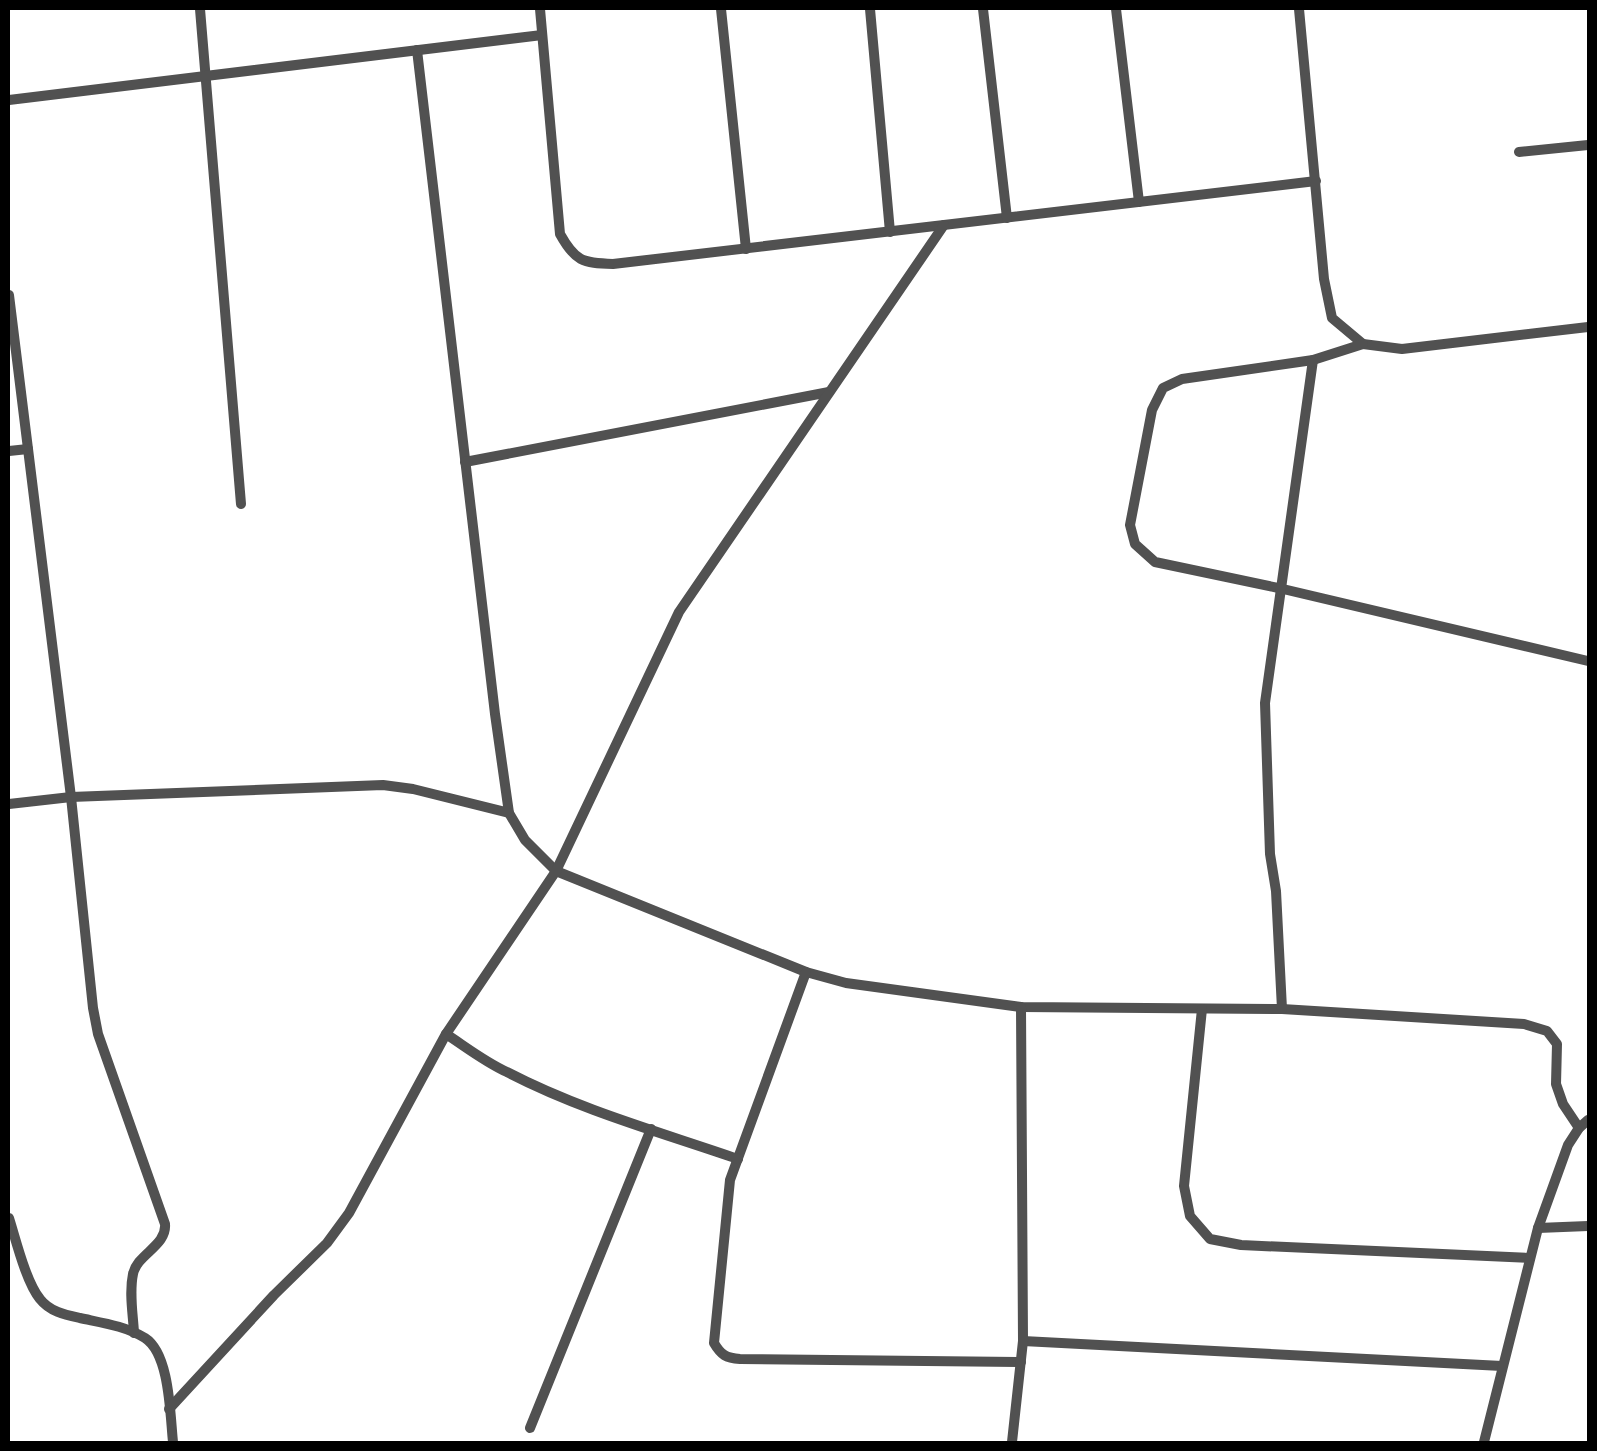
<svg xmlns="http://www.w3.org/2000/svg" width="1597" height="1451" viewBox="0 0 1597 1451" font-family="Commissioner,sans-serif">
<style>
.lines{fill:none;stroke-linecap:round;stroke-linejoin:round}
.service{stroke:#515151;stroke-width:10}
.minor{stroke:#515151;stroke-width:10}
</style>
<rect width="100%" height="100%" fill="#fff"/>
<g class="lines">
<g class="service">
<polyline points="1519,152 1588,145"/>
<polyline points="530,1428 651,1129"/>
</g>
<g class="minor">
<polyline points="200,9 241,504"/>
<path d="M540,9l20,225c15,27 22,29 53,30l703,-83"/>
<polyline points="721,9 746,249"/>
<polyline points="870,9 890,232"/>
<polyline points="983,9 1007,218"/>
<polyline points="1116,9 1139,202"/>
<polyline points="1299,9 1324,279 1332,318 1363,344 1402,349 1588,327"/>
<polyline points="417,50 495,714 509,813 525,840 556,871 806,972 846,983 1021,1007 1282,1009 1524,1024 1547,1031 1557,1044 1556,1084 1563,1104 1579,1128"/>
<polyline points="9,100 542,35"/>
<path d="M9,295l62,502 22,211 5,26 67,190c2,22 -28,30 -32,50 -4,19 0,40 1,59"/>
<polyline points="1363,344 1313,360 1182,379 1163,388 1152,410 1130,525 1135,544 1155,562 1283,589 1588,661"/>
<polyline points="9,451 28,449"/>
<polyline points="465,462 829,392"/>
<polyline points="9,804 71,797 383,785 413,789 509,813"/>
<path d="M806,972l-76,208 -16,163c7,12 12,15 26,16l281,3"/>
<polyline points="1202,1009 1184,1186 1190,1216 1210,1239 1241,1245 1530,1258"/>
<polyline points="1282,1009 1276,891 1270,854 1265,703 1313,360"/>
<path d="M446,1034c20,13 39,28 61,38 73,38 153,60 231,87"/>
<path d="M9,1218c7,22 17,64 31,81 10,13 26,16 40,19 23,5 45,8 65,20 25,16 25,77 28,104"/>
<polyline points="1538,1228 1588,1226"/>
<polyline points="1023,1341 1502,1366"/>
<polyline points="169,1409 274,1295 327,1243 349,1213 446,1034 556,871 679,612 944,225"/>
<polyline points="1012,1442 1023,1341 1021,1007"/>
<polyline points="1484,1442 1538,1228 1568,1145 1579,1128 1588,1120"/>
</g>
</g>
<rect width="1597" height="1451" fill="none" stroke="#000000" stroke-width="20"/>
</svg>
